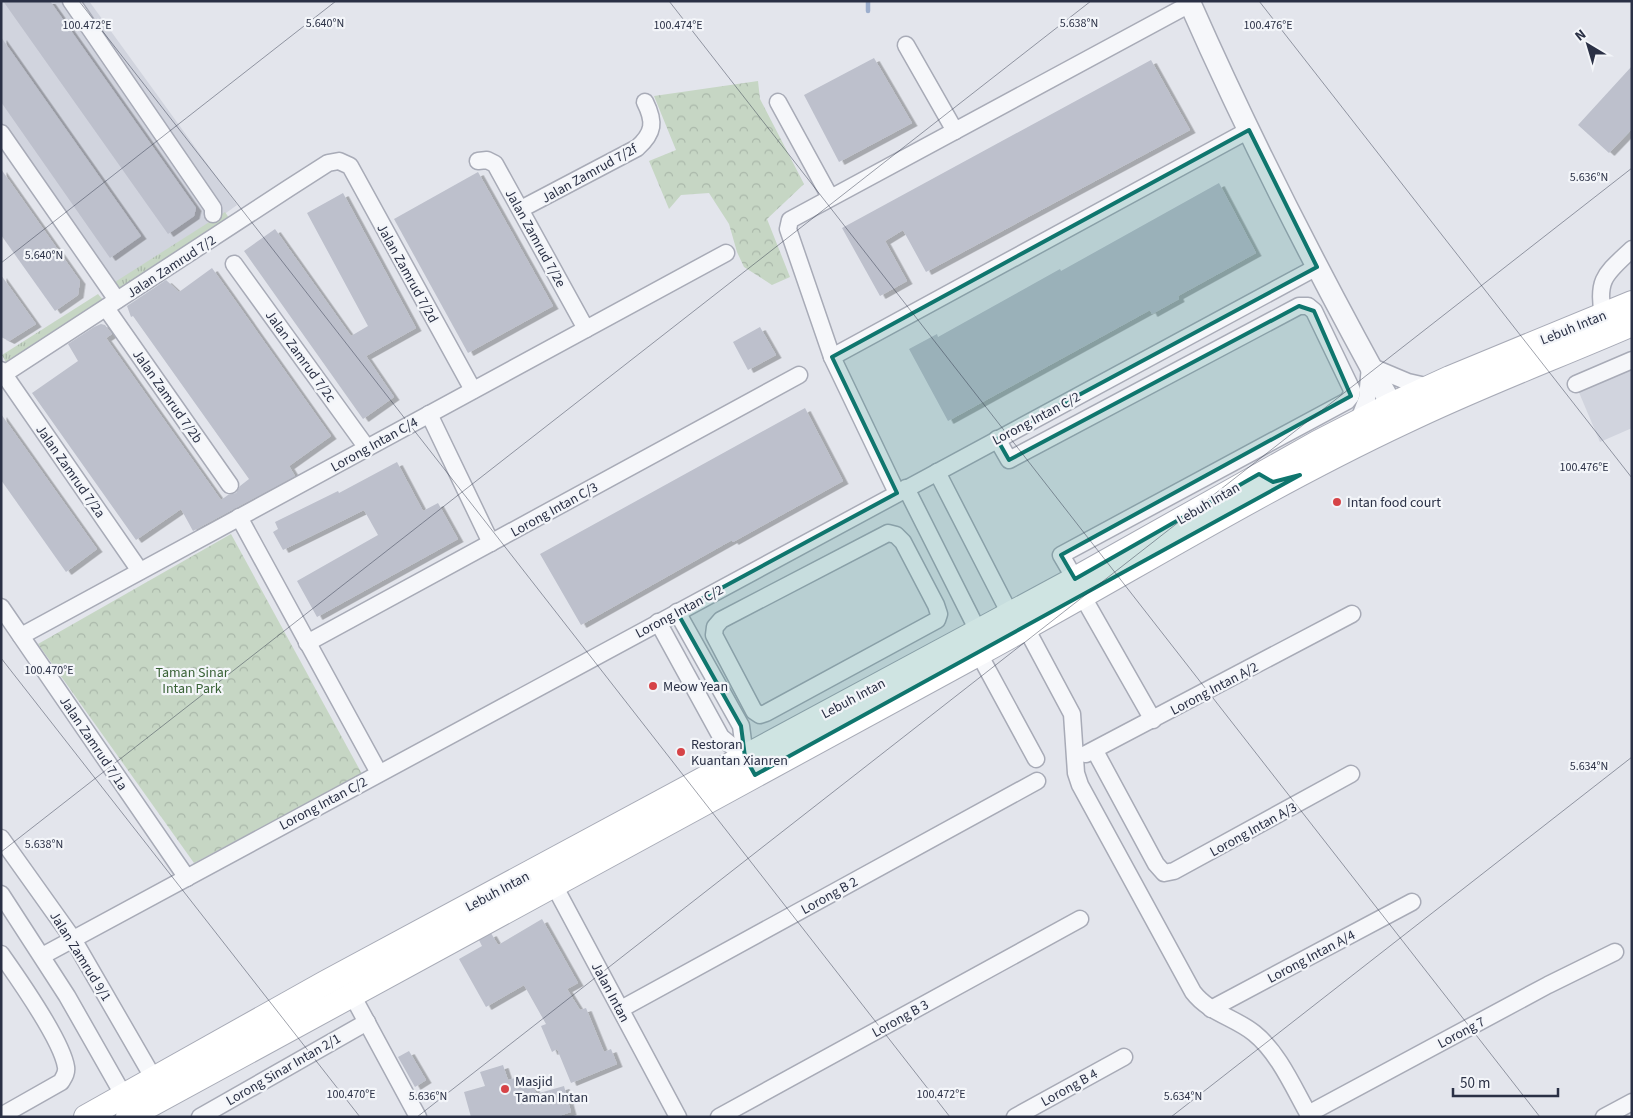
<svg xmlns="http://www.w3.org/2000/svg" width="1633" height="1118" viewBox="0 0 1633 1118" font-family="'Source Sans 3',sans-serif">
<style>
.built{fill:#d1d4de}
.grass{fill:url(#grass-tufts)}
.forest{fill:url(#forest-crowns)}
.lines{fill:none;stroke-linecap:round;stroke-linejoin:round}
.stream{stroke:#9caecd;stroke-width:4.5}
.building{fill:#bdc0cc;filter:url(#shadow)}
.minor-casing{stroke:#a8abb7;stroke-width:19}
.tertiary-casing{stroke:#a8abb7;stroke-width:24}
.secondary-casing{stroke:#a8abb7;stroke-width:26}
.minor{stroke:#f6f7fa;stroke-width:16}
.tertiary{stroke:#f6f7fa;stroke-width:21}
.secondary{stroke:#fff;stroke-width:24}
.marked{fill:#0f766e;fill-opacity:0.2;stroke:#0f766e;stroke-width:4;stroke-linejoin:round}
.ticks{fill:none;stroke:#2a3045;stroke-width:1;stroke-opacity:0.45}
.poi-dot{fill:#d64347;stroke:#f3f5f9;stroke-width:2}
.labels{text-anchor:middle;stroke-width:4.5;stroke-linejoin:round;paint-order:stroke}
.street-label{font-size:14px;fill:#2a3045;stroke:#f3f5f9}
.poi-label{font-size:14px;fill:#2a3045;stroke:#f3f5f9;text-anchor:start}
.park-label{font-size:14px;fill:#396236;stroke:#f3f5f9}
.ticks-label{font-size:12px;text-anchor:middle;fill:#2a3045;stroke:#f3f5f9;stroke-width:4.5;stroke-linejoin:round;paint-order:stroke}
</style>
<defs>
<pattern id="grass-tufts" width="24" height="20" patternUnits="userSpaceOnUse" patternTransform="scale(1.25)"><rect width="24" height="20" fill="#c6d6c4"/><path d="M3 7l-1-3M5 7V3M7 7l1-3M15 17l-1-3M17 17v-4M19 17l1-3" fill="none" stroke="#aab8aa"/></pattern>
<pattern id="forest-crowns" width="20" height="18" patternUnits="userSpaceOnUse" patternTransform="scale(1.25)"><rect width="20" height="18" fill="#c6d6c4"/><path d="M2 6a3 3 0 1 1 6 0M12 15a3 3 0 1 1 6 0" fill="none" stroke="#aab8aa"/></pattern>
<filter id="shadow"><feDropShadow dx="5.5" dy="3" stdDeviation="0" flood-color="#0004"/></filter>
</defs>
<rect width="100%" height="100%" fill="#e3e5ec"/>
<g class="built">
<polygon points="1,1 89,1 237,205 121,289 1,124"/>
<polygon points="1632,351 1632,428 1600,442 1572,376"/>
</g>
<g class="grass">
<polygon points="225,212 231,221 121,292 115,282"/>
<polygon points="98,294 104,301 7,364 2,355"/>
</g>
<g class="forest">
<polygon points="758,81 760,99 804,184 767,219 790,277 772,285 744,267 737,252 729,224 709,193 681,195 669,209 649,161 676,150 654,96"/>
<polygon points="231,534 362,774 194,863 38,644"/>
</g>
<g class="lines">
<polyline class="stream" points="868,1 868,11"/>
</g>
<g class="building">
<polygon points="3,1 50,1 196,208 194,216 168,234"/>
<polygon points="1,37 141,236 110,258 1,102"/>
<polygon points="874,58 912,123 839,162 804,95"/>
<polygon points="1151,60 1190,130 926,272 903,230 885,241 907,281 880,296 842,228"/>
<polygon points="1632,66 1632,129 1609,153 1578,125"/>
<polygon points="1,169 80,281 78,295 55,311 1,235"/>
<polygon points="478,172 553,306 468,353 394,219"/>
<polygon points="1219,183 1256,253 1178,296 1179,299 1152,314 1150,310 948,421 909,349 937,334 938,337 1060,269 1061,271"/>
<polygon points="343,193 416,328 366,356 394,397 363,419 244,251 275,229 351,336 368,326 307,213"/>
<polygon points="212,268 331,436 289,466 295,476 193,531 181,509 136,540 32,393 78,361 68,344 94,327 101,324 105,325 112,334 106,338 221,500 228,495 236,493 240,486 249,479 133,316 131,317 127,306 166,280 179,292"/>
<polygon points="1,275 36,324 9,341 1,337"/>
<polygon points="760,327 776,355 748,370 733,342"/>
<polygon points="805,408 843,481 733,542 732,540 581,625 540,554"/>
<polygon points="1,414 97,549 66,572 1,480"/>
<polygon points="397,462 423,511 438,503 458,539 317,617 297,581 378,535 364,510 283,550 273,532 278,529 275,522 338,491 339,493"/>
<polygon points="542,919 578,983 567,989 580,1010 586,1008 604,1052 611,1049 617,1064 571,1083 557,1049 552,1052 541,1026 546,1024 524,985 486,1007 459,959 482,946 479,940 491,933 498,945"/>
<polygon points="409,1051 426,1080 415,1087 398,1057"/>
<polygon points="503,1065 508,1080 519,1077 521,1084 532,1081 536,1094 564,1086 571,1112 556,1117 471,1117 464,1092 485,1086 480,1072"/>
</g>
<g class="lines">
<g class="minor-casing">
<g id="minor">
<polyline points="71,1 213,208 213,214"/>
<polyline points="906,45 955,131"/>
<polyline points="778,102 830,197"/>
<polyline points="1,133 117,300"/>
<polyline points="478,161 487,160 495,164 586,329"/>
<path d="M521,209l116,-61c17,-15 18,-26 8,-46"/>
<polyline points="234,264 367,448"/>
<polyline points="106,308 230,485"/>
<path d="M1603,315c-7,-37 4,-42 29,-66"/>
<polyline points="832,357 1249,130"/>
<polyline points="1,370 140,571"/>
<polyline points="4,374 289,188 328,163 339,161 350,166 473,390"/>
<polyline points="1576,384 1632,360"/>
<polyline points="429,414 491,543"/>
<polyline points="1358,422 1367,399 1370,366 1408,382 1430,387"/>
<polyline points="997,439 1009,460 1299,306 1308,306 1314,311 1352,390 1351,396 1347,401 1061,555 1075,579"/>
<polyline points="937,472 1010,614"/>
<polyline points="906,488 978,631"/>
<polyline points="897,493 832,357 788,229 790,220 1190,4"/>
<polyline points="239,517 379,773"/>
<polygon points="888,533 896,535 903,542 936,605 939,614 937,620 766,713 760,715 754,711 714,635 715,627 721,620"/>
<polyline points="1083,597 1153,720"/>
<polyline points="1,607 187,878"/>
<polyline points="677,612 741,726 745,757"/>
<polyline points="658,622 721,737 745,757 749,764"/>
<path d="M1026,628l46,86 4,59 4,12 113,207c16,21 41,25 61,41 25,20 40,56 56,84"/>
<polyline points="21,636 726,253"/>
<polyline points="307,643 799,375"/>
<polyline points="979,654 1036,759"/>
<polyline points="1095,751 1156,864 1164,873 1174,871 1351,774"/>
<polyline points="1086,754 1352,614"/>
<polyline points="1,838 73,939 154,1079"/>
<polyline points="548,874 678,1117"/>
<polyline points="1,894 67,996 129,1105"/>
<path d="M1,954c17,24 61,87 65,113 1,6 -2,10 -5,15l-60,34"/>
<polyline points="42,956 1317,267"/>
<polyline points="351,993 418,1117"/>
<polyline points="621,1009 1037,781"/>
<polyline points="1211,1009 1412,902"/>
<polyline points="1308,1114 1548,985 1615,952"/>
<polyline points="200,1117 367,1022"/>
<polyline points="719,1117 1080,919"/>
<polyline points="1015,1117 1124,1057"/>
<polyline points="1604,1117 1632,1102"/>
</g>
</g>
<g class="tertiary-casing">
<path id="tertiary" d="M1189,1c63,143 135,283 211,419"/>
</g>
<g class="secondary-casing">
<g id="secondary">
<polyline points="86,1117 325,983 1075,579 1317,443 1391,405 1450,378 1632,303"/>
<path d="M128,1117c282,-156 565,-310 848,-462 143,-77 281,-164 428,-233 74,-36 152,-65 228,-98"/>
</g>
</g>
<use href="#minor" class="minor"/>
<use href="#tertiary" class="tertiary"/>
<use href="#secondary" class="secondary"/>
</g>
<path class="marked" d="M1249,130l68,137 -320,172 12,21 290,-154 15,5 37,85 -290,159 14,24 184,-105 14,8 27,-7 -545,300 -10,-18 -4,-31 -64,-114 220,-119 -65,-136z"/>
<path class="ticks" d="M79,1l871,1116M669,1l871,1116M1259,1l373,477M1,263l335,-262M1,658l359,459M1,852l1090,-851M417,1117l1215,-949M1171,1117l461,-360"/>
<g class="poi-dot">
<circle cx="1337" cy="502" r="5"/>
<circle cx="653" cy="686" r="5"/>
<circle cx="681" cy="752" r="5"/>
<circle cx="505" cy="1089" r="5"/>
</g>
<g class="labels">
<g class="street-label">
<text transform="translate(589 173) rotate(-29)" y="5">Jalan Zamrud 7/2f</text>
<text transform="translate(536 238) rotate(61)" y="5">Jalan Zamrud 7/2e</text>
<text transform="translate(171 266) rotate(-33)" y="5">Jalan Zamrud 7/2</text>
<text transform="translate(408 273) rotate(61)" y="5">Jalan Zamrud 7/2d</text>
<text transform="translate(1573 327) rotate(-22)" y="5">Lebuh Intan</text>
<text transform="translate(301 356) rotate(54)" y="5">Jalan Zamrud 7/2c</text>
<text transform="translate(168 396) rotate(55)" y="5">Jalan Zamrud 7/2b</text>
<text transform="translate(1036 418) rotate(-28)" y="5">Lorong Intan C/2</text>
<text transform="translate(374 444) rotate(-29)" y="5">Lorong Intan C/4</text>
<text transform="translate(71 471) rotate(55)" y="5">Jalan Zamrud 7/2a</text>
<text transform="translate(1208 503) rotate(-30)" y="5">Lebuh Intan</text>
<text transform="translate(554 509) rotate(-29)" y="5">Lorong Intan C/3</text>
<text transform="translate(679 611) rotate(-28)" y="5">Lorong Intan C/2</text>
<text transform="translate(1214 688) rotate(-28)" y="5">Lorong Intan A/2</text>
<text transform="translate(853 698) rotate(-28)" y="5">Lebuh Intan</text>
<text transform="translate(94 743) rotate(56)" y="5">Jalan Zamrud 7/1a</text>
<text transform="translate(323 803) rotate(-28)" y="5">Lorong Intan C/2</text>
<text transform="translate(1253 829) rotate(-29)" y="5">Lorong Intan A/3</text>
<text transform="translate(497 891) rotate(-28)" y="5">Lebuh Intan</text>
<text transform="translate(829 895) rotate(-29)" y="5">Lorong B 2</text>
<text transform="translate(81 956) rotate(58)" y="5">Jalan Zamrud 9/1</text>
<text transform="translate(1311 956) rotate(-28)" y="5">Lorong Intan A/4</text>
<text transform="translate(611 992) rotate(62)" y="5">Jalan Intan</text>
<text transform="translate(900 1018) rotate(-29)" y="5">Lorong B 3</text>
<text transform="translate(1461 1032) rotate(-28)" y="5">Lorong 7</text>
<text transform="translate(283 1069) rotate(-30)" y="5">Lorong Sinar Intan 2/1</text>
<text transform="translate(1069 1087) rotate(-29)" y="5">Lorong B 4</text>
</g>
<g class="poi-label">
<text x="1347" y="507">Intan food court</text>
<text x="663" y="691">Meow Yean</text>
<text x="691" y="749">Restoran<tspan x="691" dy="16">Kuantan Xianren</tspan></text>
<text x="515" y="1086">Masjid<tspan x="515" dy="16">Taman Intan</tspan></text>
</g>
<g class="park-label">
<text x="192" y="677">Taman Sinar<tspan x="192" dy="16">Intan Park</tspan></text>
</g>
</g>
<g class="ticks-label">
<text x="1079" y="27">5.638°N</text>
<text x="325" y="27">5.640°N</text>
<text x="87" y="29">100.472°E</text>
<text x="678" y="29">100.474°E</text>
<text x="1268" y="29">100.476°E</text>
<text x="1589" y="181">5.636°N</text>
<text x="44" y="259">5.640°N</text>
<text x="1584" y="471">100.476°E</text>
<text x="49" y="674">100.470°E</text>
<text x="1589" y="770">5.634°N</text>
<text x="44" y="848">5.638°N</text>
<text x="351" y="1098">100.470°E</text>
<text x="941" y="1098">100.472°E</text>
<text x="428" y="1100">5.636°N</text>
<text x="1183" y="1100">5.634°N</text>
</g>
<rect width="1633" height="1118" fill="none" stroke="#2a3045" stroke-width="5"/>
<g transform="translate(1588 45) rotate(322)" stroke="#f3f5f9" stroke-width="4" paint-order="stroke">
<path d="M0-4L9 19L0 12L-9 19Z" fill="#2a3045"/>
<text y="-8" font-size="14" font-weight="bold" text-anchor="middle" fill="#2a3045">N</text>
</g>
<path d="M1453 1088v8h105v-8" fill="none" stroke="#2a3045" stroke-width="2.5"/>
<text x="1460" y="1088" font-size="15" fill="#2a3045" stroke="#f3f5f9" stroke-width="4" paint-order="stroke">50 m</text>
</svg>
